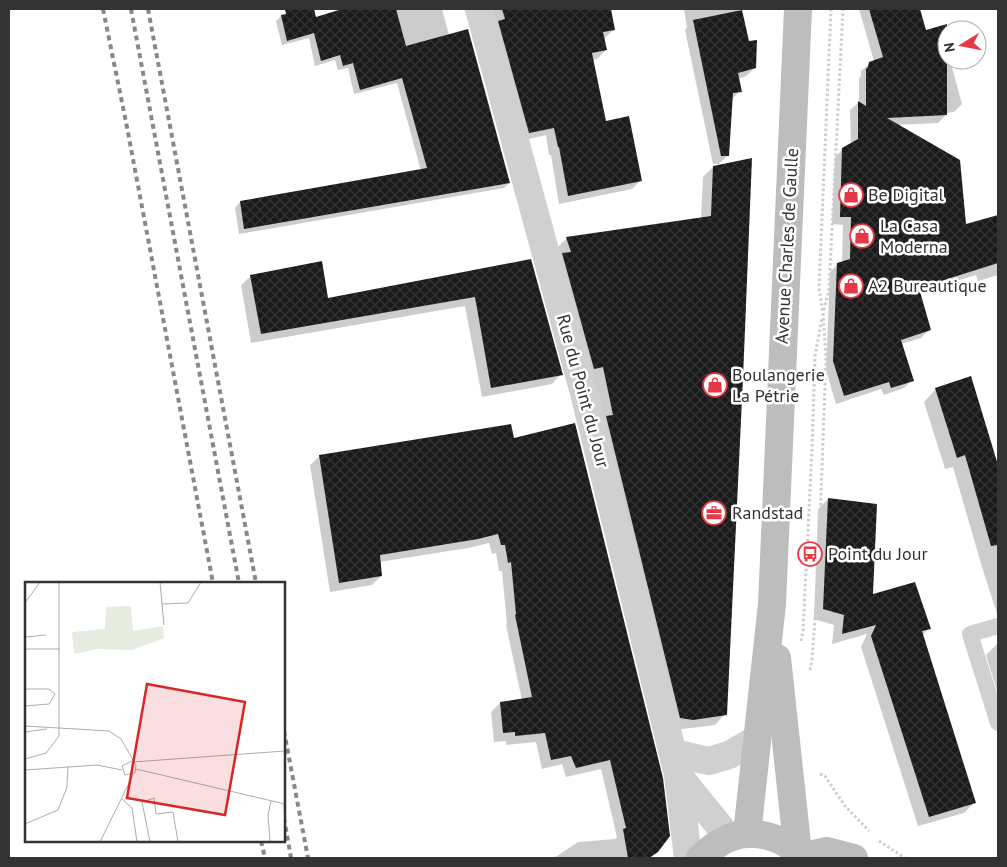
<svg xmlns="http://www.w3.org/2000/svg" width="1007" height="867" viewBox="0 0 1007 867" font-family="'PT Sans',sans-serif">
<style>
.shadow{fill:#0003}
.building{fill:url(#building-cross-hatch)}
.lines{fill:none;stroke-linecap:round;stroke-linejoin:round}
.path{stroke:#cdcdcd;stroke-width:3;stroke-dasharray:2.5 2.5;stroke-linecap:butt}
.lane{stroke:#d0d0d0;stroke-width:16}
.street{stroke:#d0d0d0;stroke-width:28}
.secondary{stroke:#bdbdbd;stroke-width:28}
.rail{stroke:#888;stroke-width:4;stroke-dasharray:5 4;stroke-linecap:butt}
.labels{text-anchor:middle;stroke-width:5;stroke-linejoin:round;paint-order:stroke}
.poi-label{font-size:18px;fill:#333;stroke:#fff;text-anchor:start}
.street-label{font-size:18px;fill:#333;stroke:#fff}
.inset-road{fill:none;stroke:#adadad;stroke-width:1}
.view{fill:#d62828;fill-opacity:0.15;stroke:#d62828;stroke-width:2.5}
.inset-edge{fill:none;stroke:#333;stroke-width:2.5}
</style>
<defs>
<pattern id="building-cross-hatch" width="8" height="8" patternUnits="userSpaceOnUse" patternTransform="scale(1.25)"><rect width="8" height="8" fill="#1a1a1a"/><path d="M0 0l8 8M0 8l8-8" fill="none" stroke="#333"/></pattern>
</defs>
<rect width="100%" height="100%" fill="#fff"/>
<g class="shadow">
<polygon points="312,9 315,18 346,9 442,9 449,35 509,183 504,188 239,234 235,208 240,202 421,171 397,83 354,94 348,68 338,70 335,60 315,66 309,38 282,45 276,21 281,16"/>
<polygon points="492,9 610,9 614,29 605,38 603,38 606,50 597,59 592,60 605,122 641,180 632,189 559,204 551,155 549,155 546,135 529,139"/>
<polygon points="684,9 738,9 755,68 746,76 738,79 740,91 731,100 728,155 719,164 713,164 685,30 687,28"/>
<polygon points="859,9 919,9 925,32 947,51 947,60 950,60 962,104 954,112 946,113 946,115 938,123 896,125 965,226 998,216 998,275 978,281 976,275 919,292 929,330 921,338 901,344 912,380 904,388 884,395 881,389 836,404 826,370 830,272 838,264 842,262 843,225 832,224 835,157 843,149 851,145 850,110 859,102 859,78 861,76 861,71 870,63 874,61"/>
<polygon points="713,167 725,714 715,725 683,729 670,728 557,248 567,238 701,219 703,177"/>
<polygon points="530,261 561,374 552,384 482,397 465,306 251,343 241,285 251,276 327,299"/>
<polygon points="936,389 996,462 998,461 998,617 982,567 953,467 945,469 924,402"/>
<polygon points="513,439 657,852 650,858 554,858 578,842 615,839 617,837 601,769 566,777 562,764 542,769 536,742 506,745 506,741 494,742 491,712 500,703 522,700 506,625 507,624 502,571 499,571 496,553 492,554 489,543 468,548 379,562 381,576 372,585 330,592 310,465 320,456"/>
<polygon points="828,499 872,596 929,628 922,636 974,803 964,813 918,826 861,647 867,634 832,644 834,625 814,619 818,509"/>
<polygon points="998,643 998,694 986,655"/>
</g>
<g class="building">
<polygon points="285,9 314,9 316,17 342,9 396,9 406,46 468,29 510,183 244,229 240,201 427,168 402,78 360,90 353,63 343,66 340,55 321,61 314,33 287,41 281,15 286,14"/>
<polygon points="502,9 611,9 615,30 603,32 607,50 592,53 606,121 629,116 642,181 568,196 559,147 558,147 554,128 529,133 498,21 505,19"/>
<polygon points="869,9 920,9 926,30 947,24 947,115 887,118 960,160 966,224 998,215 998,263 919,288 931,330 901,340 914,381 891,388 889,382 844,396 833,361 837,263 850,259 851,217 840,217 842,148 858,139 858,101 866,106 866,69 868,67 869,62 883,57"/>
<polygon points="742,10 749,41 757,40 756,68 738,73 742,92 733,93 729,156 721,156 693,20"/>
<polygon points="752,158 743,378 727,715 693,720 680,718 606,416 613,415 603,367 594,369 562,253 571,252 566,237 711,216 713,166"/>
<polygon points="531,259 563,375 491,388 475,297 261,334 250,275 322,261 328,298"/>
<polygon points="971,376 998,465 998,545 991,546 965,455 957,458 935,388"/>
<polygon points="575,423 663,778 670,836 658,852 649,858 628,858 623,829 626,828 610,760 576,768 571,756 551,760 545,733 515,736 515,732 503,733 500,702 532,697 515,615 516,614 511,562 508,563 505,545 501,545 498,534 478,539 380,555 382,576 339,583 319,455 511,424 514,438"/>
<polygon points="828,498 877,504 873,594 915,582 931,629 922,631 976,803 929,817 871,636 876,625 842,634 844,615 823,609"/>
</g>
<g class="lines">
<g class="path">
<polyline points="824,310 829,289 843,9"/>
<polyline points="801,641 803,631 812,450 815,356 822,318"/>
<polyline points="810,670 812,660 818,578 826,358 823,313 819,288 831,9"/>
<polyline points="820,774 825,776 845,806 869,831"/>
<polyline points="879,841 905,858"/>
</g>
<polyline class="lane" points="998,626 970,634 998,723"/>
<g class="street">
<polyline points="479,9 584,393 667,730 678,775 688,858"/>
<polyline points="673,753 709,761 729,755 757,739"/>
<polyline points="678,775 729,838"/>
</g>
<g class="secondary">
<polyline points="777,658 798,853"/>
<polyline points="747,834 772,604 798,9"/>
<polyline points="801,857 827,851 854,858"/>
<path d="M700,858c9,-8 17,-15 29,-20 25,-10 57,-1 73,20"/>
</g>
<g class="rail">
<polyline points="103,9 126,122 213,583"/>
<polyline points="131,9 239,583"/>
<polyline points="148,9 256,583"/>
<polyline points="284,731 308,858"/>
<polyline points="284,818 291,858"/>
<polyline points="261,841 265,858"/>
</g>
</g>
<defs>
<g id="shop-ring" transform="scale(1.25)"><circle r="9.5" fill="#fff" stroke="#e63946" stroke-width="1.5"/><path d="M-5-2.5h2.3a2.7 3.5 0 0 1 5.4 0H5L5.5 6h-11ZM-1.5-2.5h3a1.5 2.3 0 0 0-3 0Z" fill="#e63946"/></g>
<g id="office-ring" transform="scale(1.25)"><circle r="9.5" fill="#fff" stroke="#e63946" stroke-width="1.5"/><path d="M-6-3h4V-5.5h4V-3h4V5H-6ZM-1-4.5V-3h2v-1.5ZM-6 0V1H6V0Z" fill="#e63946"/></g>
<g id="bus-ring" transform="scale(1.25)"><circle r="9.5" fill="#fff" stroke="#e63946" stroke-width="1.5"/><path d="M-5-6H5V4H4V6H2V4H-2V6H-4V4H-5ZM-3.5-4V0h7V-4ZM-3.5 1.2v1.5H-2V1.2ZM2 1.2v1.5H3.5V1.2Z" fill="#e63946"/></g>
</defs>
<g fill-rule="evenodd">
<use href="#shop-ring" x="851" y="195"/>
<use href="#shop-ring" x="862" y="236"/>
<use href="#shop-ring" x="851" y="286"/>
<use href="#shop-ring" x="715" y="385"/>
<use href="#office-ring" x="714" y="513"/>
<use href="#bus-ring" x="810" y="554"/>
</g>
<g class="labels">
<g class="poi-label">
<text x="868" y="201">Be Digital</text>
<text x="880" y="232">La Casa<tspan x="880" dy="21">Moderna</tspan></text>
<text x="868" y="292">A2 Bureautique</text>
<text x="732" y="381">Boulangerie<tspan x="732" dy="21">La Pétrie</tspan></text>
<text x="732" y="519">Randstad</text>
<text x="828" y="560">Point du Jour</text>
</g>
<g class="street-label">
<text transform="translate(787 246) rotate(-87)" y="6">Avenue Charles de Gaulle</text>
<text transform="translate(583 391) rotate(75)" y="6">Rue du Point du Jour</text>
</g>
</g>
<g transform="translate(25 582)">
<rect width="260" height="260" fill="#fff"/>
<path d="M106,24l2,25 30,-5 1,12 -32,12 -35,-1 -23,5 -2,-22 33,-3 1,-22z" fill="#e6ecdf"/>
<path class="inset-road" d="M135,0l4,43M0,21l15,-21M137,22l26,-1 13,-21M0,55l21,-2M0,67h35M0,107h24l6,5 -6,10 -24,2M0,144l84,5 12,8 15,26 -1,8 -10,2 -3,-9 10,-5M0,150l22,-3M0,177l21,-6 13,-17v-154M108,180l152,-11M111,187l149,35M0,188l72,-5 25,5M97,217l10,9 5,34M259,221l1,23M0,242l33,-14 9,-23 1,-21M75,260l33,-67M125,260l-8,-40 12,-4 2,16 17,-2 5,30M245,260l-2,-27 3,-14"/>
<path class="view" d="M122,102l98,18 -20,113 -98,-17z"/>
<rect width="260" height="260" class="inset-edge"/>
</g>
<rect width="1007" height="867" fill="none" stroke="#333333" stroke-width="20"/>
<g transform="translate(962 45) rotate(260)"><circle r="24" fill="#ffffff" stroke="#adadad"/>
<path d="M0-4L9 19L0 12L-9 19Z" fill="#e63946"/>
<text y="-8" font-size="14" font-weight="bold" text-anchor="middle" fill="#333333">N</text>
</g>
</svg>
